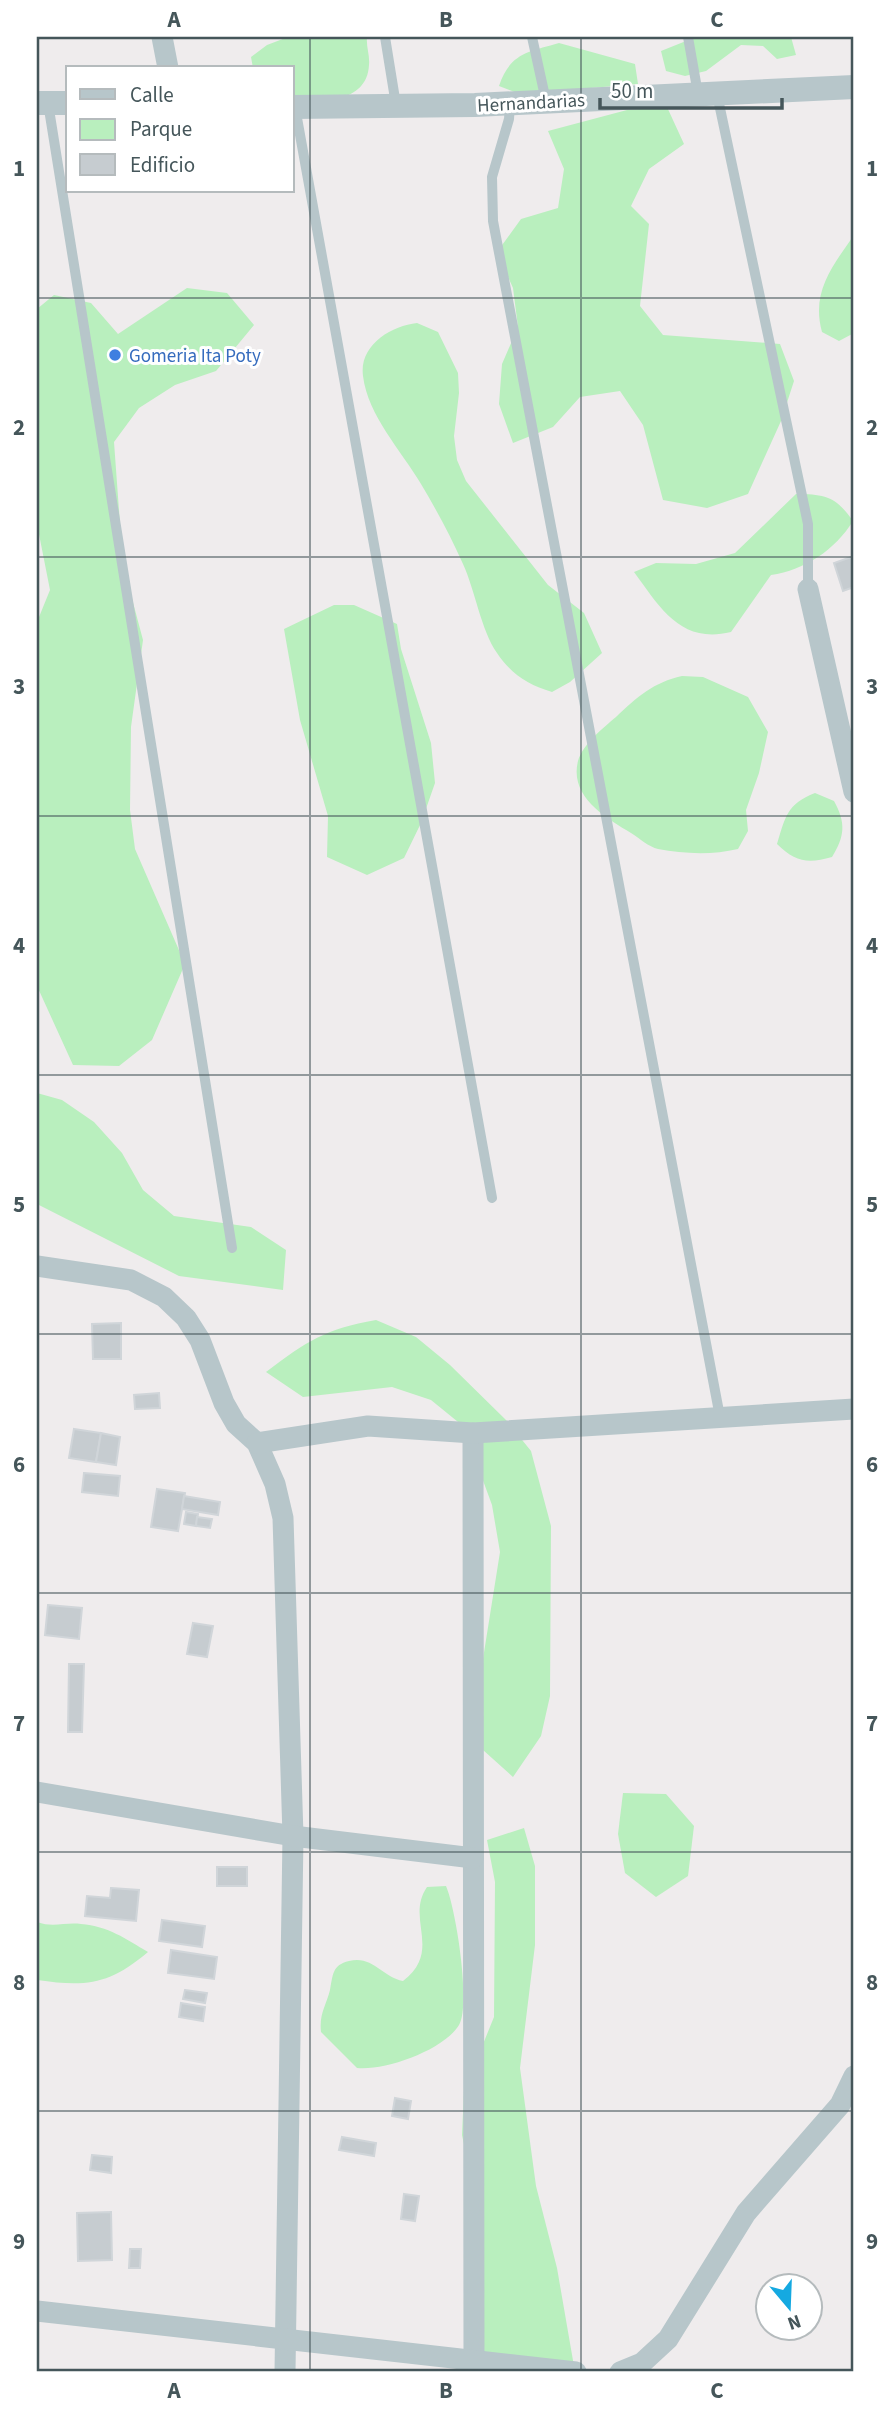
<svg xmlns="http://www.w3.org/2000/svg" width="891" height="2409" viewBox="0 0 891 2409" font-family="'Source Sans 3',sans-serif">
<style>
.green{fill:#b9efbe}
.building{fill:#c6ccd0;stroke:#d0d5d9;stroke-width:2}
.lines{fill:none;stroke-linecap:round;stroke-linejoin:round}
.service{stroke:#b7c6ca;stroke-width:10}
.minor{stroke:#b7c6ca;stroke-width:21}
.tertiary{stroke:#b7c6ca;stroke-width:24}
.grid{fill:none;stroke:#45565a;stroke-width:2;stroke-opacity:0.55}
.shop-dot{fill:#3f7fe0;stroke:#fff;stroke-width:2.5}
.labels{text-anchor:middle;stroke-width:6;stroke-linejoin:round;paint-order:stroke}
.street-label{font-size:19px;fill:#45565a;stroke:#fff}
.shop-label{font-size:19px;fill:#366cbe;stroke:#fff;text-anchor:start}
.neatline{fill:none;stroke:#45565a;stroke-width:2.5}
.grid-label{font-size:23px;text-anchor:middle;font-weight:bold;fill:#45565a}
</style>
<rect width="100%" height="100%" fill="#efeced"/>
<g class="green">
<path d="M288,37h79c-1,10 3,18 2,28 -2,39 -49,36 -77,39v-36h-39l-2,-11 16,-12z"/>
<polygon points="696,37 791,37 796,55 777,59 763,46 741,45 706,71 685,76 666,71 661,51"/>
<path d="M559,43l76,21 3,20 -118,10 -21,-8c11,-33 29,-34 60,-43z"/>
<polygon points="667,107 684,144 649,169 631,206 649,224 640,306 663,335 780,344 794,381 781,421 748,494 707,508 663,500 643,425 620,391 580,397 553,427 513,443 499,404 502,364 518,327 513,288 497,252 521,219 558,208 564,169 548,131 627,110"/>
<path d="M854,235v98l-15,8 -17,-9c-11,-40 10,-65 32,-97z"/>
<polygon points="187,288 227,293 254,325 216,371 175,385 139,408 114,442 123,565 143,640 131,727 130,810 135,849 185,964 152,1040 119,1066 73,1065 37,986 37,622 50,590 37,524 37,309 54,295 91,303 118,334"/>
<path d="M417,323l21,9 20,41 1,20 -5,43 3,24 9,21 82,104 36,28 18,40 -32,29 -18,10c-24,-7 -41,-18 -55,-39 -16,-23 -22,-63 -34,-89 -12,-27 -27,-55 -42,-80 -20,-34 -53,-68 -58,-108 -4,-31 28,-50 54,-53z"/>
<path d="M796,494c30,0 40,3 57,27 -18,29 -48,49 -82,54l-40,57c-50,12 -70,-23 -97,-60l22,-9 40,1 39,-11z"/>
<polygon points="334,605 354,605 397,624 401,649 431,743 435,783 421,823 404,858 367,875 327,857 328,816 300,720 284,629"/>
<path d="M682,676l21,1 45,20 20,35 -9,41 -13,37 2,21 -10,18c-25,6 -54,5 -80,0 -9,-2 -19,-11 -27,-16 -25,-15 -62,-36 -53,-72 5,-17 25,-33 38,-44 21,-20 38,-35 66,-41z"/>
<path d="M815,793l19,8c12,22 11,35 -2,56 -24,7 -37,5 -55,-13 8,-27 10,-40 38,-51z"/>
<polygon points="37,1093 62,1100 94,1122 122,1153 143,1190 174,1216 251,1227 286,1250 283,1290 179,1276 37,1204"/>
<path d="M376,1320l40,17 34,28 56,55 25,31 20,75 -1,170 -9,40 -28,41 -30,-27 -8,-41 25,-157 -8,-47 -29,-79 -32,-26 -39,-13 -89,10 -37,-25c41,-31 59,-43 110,-52z"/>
<polygon points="623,1793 666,1794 694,1826 688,1876 656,1897 625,1873 618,1834"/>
<polygon points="524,1828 535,1866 535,1945 520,2068 536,2186 557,2268 575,2372 477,2372 479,2216 462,2135 464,2091 494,2017 495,1882 487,1840"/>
<path d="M446,1886c10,23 25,119 13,139 -15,25 -74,46 -102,43l-36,-36c-2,-18 5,-26 9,-42 3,-15 2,-25 19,-29 24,-6 33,16 54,20 40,-31 2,-62 24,-94z"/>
<path d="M37,1922c16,6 28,0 44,2 27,2 45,15 67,28 -39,33 -62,35 -111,28z"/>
</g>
<g class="building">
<polygon points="854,556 854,587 843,591 834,563"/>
<polygon points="121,1323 121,1359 93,1359 92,1324"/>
<polygon points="159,1393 160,1408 135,1409 134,1395"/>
<polygon points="74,1429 101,1433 96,1462 69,1458"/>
<polygon points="101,1433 120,1437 116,1465 96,1462"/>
<polygon points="84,1473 120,1476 118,1496 82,1492"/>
<polygon points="157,1489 185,1493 178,1531 151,1527"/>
<polygon points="184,1496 220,1502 218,1515 182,1509"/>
<polygon points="186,1512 198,1514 196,1526 184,1524"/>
<polygon points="197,1517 212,1519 210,1528 196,1526"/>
<polygon points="48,1605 82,1608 79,1639 45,1635"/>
<polygon points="193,1623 213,1626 207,1657 187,1654"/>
<polygon points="69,1664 84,1664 82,1732 68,1732"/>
<rect x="217" y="1867" width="30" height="19"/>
<polygon points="111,1888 139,1890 136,1921 85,1916 87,1896 110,1898"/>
<polygon points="162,1920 205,1926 202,1947 159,1941"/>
<polygon points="171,1950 217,1957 214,1979 168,1973"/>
<polygon points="185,1990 207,1993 205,2003 183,1999"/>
<polygon points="181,2003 205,2007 203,2021 179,2017"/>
<polygon points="395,2098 411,2101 408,2119 392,2116"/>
<polygon points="342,2137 376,2143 374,2156 339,2150"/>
<polygon points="92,2155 112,2157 111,2173 90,2170"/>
<polygon points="404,2194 419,2196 415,2221 401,2219"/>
<polygon points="111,2212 112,2260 78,2261 77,2213"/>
<polygon points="130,2249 141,2249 140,2268 129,2268"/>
</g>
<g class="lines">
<g class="service">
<polyline points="385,37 396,105"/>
<polyline points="532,37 546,101"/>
<polyline points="688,37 698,94"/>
<polyline points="717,94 808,524 808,589"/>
<polyline points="48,103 232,1248"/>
<polyline points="510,104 509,119 492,177 493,221 720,1417"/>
<polyline points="295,107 492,1198"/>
</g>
<g class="minor">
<polyline points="162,37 168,68"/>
<polyline points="808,589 854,792"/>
<polyline points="37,1266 131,1280 164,1297 186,1318 200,1340 224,1403 236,1424 257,1443 275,1484 283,1518 293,1836 285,2372"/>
<polyline points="473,1433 474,2372"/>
<polyline points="257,1443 368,1426 473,1433 854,1409"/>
<polyline points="37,1792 293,1836 473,1858"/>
<polyline points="37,2311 576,2372"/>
<polyline points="620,2372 642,2363 668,2339 746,2213 840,2105 854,2076"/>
</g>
<g class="tertiary">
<polyline points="37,103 68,103"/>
<polyline points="292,107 475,105 854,87"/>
</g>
</g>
<path class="grid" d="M310,37v2335M581,37v2335M37,298h817M37,557h817M37,816h817M37,1075h817M37,1334h817M37,1593h817M37,1852h817M37,2111h817"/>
<circle class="shop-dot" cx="115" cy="355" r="7"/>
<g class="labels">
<g class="street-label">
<text transform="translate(531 102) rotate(-3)" y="7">Hernandarias</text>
</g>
<g class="shop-label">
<text x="129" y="362">Gomeria Ita Poty</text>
</g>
</g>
<rect width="891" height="2409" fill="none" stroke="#ffffff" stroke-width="77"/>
<rect x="66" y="66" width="228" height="126" fill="#ffffff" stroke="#b5bbbd" stroke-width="2"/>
<rect x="80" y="89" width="35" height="10" fill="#b7c6ca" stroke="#b5bbbd" stroke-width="2"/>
<text x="130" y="102" font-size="21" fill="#45565a">Calle</text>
<rect x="80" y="119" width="35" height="21" fill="#b9efbe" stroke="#b5bbbd" stroke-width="2"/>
<text x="130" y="136" font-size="21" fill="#45565a">Parque</text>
<rect x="80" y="154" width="35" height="21" fill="#c6ccd0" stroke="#b5bbbd" stroke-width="2"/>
<text x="130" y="172" font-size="21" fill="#45565a">Edificio</text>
<g transform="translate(789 2307) rotate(161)"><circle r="33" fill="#ffffff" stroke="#b5bbbd" stroke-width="2"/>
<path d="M0-5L12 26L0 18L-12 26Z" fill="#15a9e1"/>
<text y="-10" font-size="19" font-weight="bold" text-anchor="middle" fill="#45565a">N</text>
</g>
<path d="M600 98v10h182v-10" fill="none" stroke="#45565a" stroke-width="3.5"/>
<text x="611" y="98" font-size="21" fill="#45565a" stroke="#ffffff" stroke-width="5" paint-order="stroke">50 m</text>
<rect x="38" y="38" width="814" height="2332" class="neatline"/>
<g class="grid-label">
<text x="174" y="27">A</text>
<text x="446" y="27">B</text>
<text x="717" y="27">C</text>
<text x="19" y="176">1</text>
<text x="872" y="176">1</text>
<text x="19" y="435">2</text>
<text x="872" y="435">2</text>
<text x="19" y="694">3</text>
<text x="872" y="694">3</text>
<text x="19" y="953">4</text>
<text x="872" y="953">4</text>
<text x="19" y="1212">5</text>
<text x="872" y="1212">5</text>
<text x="19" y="1472">6</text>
<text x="872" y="1472">6</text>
<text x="19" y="1731">7</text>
<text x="872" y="1731">7</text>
<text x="19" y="1990">8</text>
<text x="872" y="1990">8</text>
<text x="19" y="2249">9</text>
<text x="872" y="2249">9</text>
<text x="174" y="2398">A</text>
<text x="446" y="2398">B</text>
<text x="717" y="2398">C</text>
</g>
</svg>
